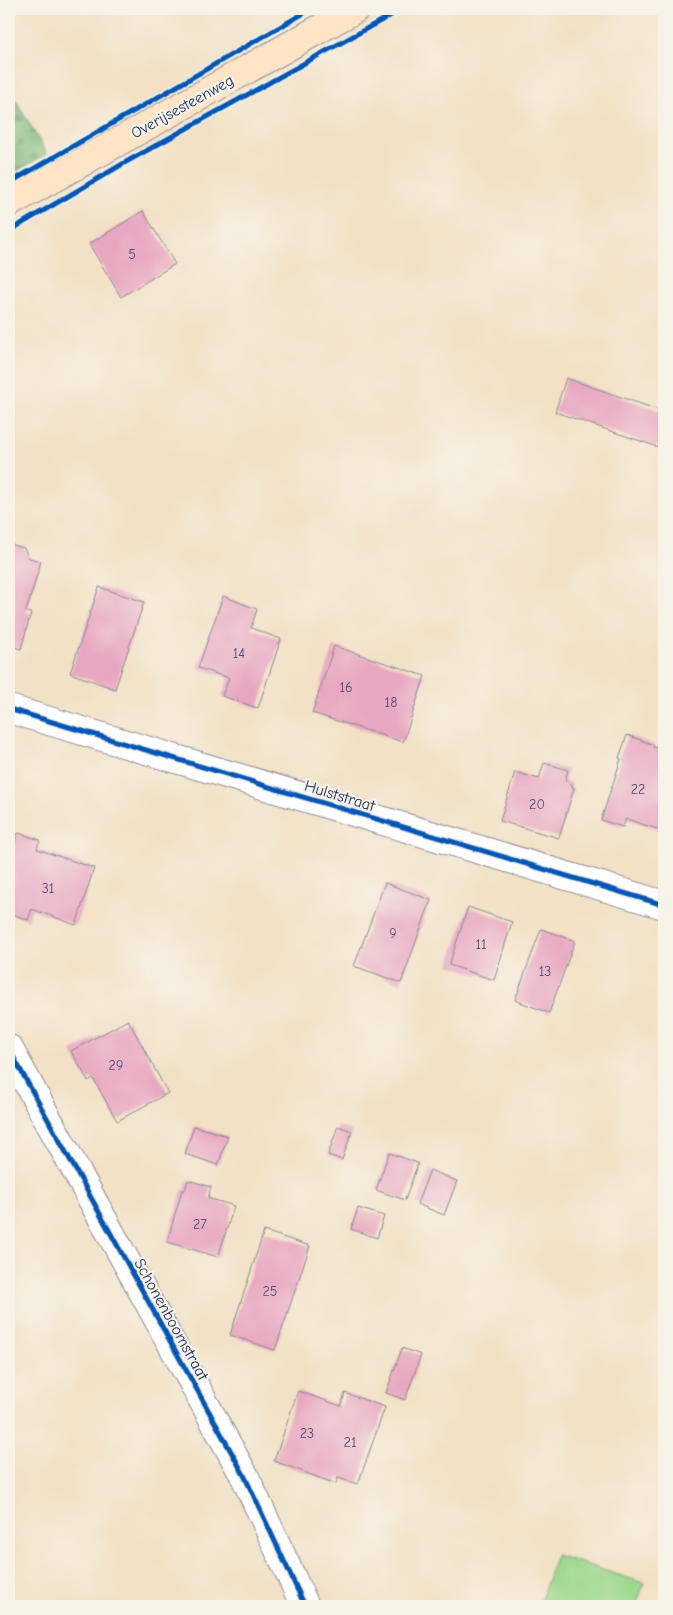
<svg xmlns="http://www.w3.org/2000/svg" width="673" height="1615" viewBox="0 0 673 1615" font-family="'Comic Neue',sans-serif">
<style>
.grass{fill:#9bd88c;stroke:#5b8475}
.forest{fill:url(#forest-firs);stroke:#4c746b}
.building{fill:#e8a7c1}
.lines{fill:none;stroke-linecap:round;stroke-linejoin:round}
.street-casing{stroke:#868892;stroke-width:30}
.secondary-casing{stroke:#868892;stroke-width:30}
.street{stroke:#fff;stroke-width:28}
.secondary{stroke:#ffe4c6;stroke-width:28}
.cycleway-casing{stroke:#f7f3e8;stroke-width:8}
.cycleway{stroke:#0057b8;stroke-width:5}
.labels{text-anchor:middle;stroke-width:4.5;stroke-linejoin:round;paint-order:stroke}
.number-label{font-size:14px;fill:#4e4d77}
.street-label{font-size:16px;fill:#1b2f5e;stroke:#f7f3e8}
</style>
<defs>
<pattern id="forest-firs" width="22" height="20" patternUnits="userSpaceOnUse" patternTransform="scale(1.25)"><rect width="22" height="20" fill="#7cb878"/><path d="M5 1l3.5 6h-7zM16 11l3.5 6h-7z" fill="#659666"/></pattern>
</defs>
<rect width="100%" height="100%" fill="#f7f3e8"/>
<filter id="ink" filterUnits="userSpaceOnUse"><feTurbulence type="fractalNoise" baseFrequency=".02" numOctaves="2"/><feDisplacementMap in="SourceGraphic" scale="10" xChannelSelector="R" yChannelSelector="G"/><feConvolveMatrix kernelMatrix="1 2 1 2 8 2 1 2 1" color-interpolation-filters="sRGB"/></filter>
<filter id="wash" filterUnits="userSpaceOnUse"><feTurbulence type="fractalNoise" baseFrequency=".0096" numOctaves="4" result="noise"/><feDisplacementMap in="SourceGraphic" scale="20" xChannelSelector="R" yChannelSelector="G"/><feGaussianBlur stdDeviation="1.12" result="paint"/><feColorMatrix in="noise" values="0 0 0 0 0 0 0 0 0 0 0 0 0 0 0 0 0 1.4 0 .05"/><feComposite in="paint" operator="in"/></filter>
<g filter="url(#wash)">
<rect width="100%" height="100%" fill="#f2e1c5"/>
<polygon class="grass" points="556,1555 644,1583 636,1606 539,1606"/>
<polygon class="forest" points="9,99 16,100 47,154 9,175"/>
<g id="blocks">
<g class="building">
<polygon points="143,211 175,264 121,297 89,244"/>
<polygon points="566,378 664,412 664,449 555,412"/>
<polygon points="9,544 24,548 29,558 41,561 26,612 31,613 21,649 9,645"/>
<polygon points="99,587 144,602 115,689 70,673"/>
<polygon points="223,596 257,609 251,628 281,639 258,708 222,696 229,678 198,668"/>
<polygon points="334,646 425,676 403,742 312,713"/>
<polygon points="627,735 654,745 653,747 664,750 664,831 626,819 623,827 601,820 621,759 619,758"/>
<polygon points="544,763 568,770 565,781 572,784 572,787 574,788 559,838 500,821 515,772 539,779"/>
<polygon points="18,833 40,840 37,849 94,868 76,925 32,909 28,920 9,913 9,861"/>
<polygon points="385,883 431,900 401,983 354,966"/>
<polygon points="468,907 512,922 494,980 449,965"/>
<polygon points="541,929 575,941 549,1013 515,1000"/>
<polygon points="128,1020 168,1093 117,1121 93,1078 88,1081 71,1051"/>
<polygon points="194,1126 228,1136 218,1165 185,1154"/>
<polygon points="338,1126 352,1131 342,1160 328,1155"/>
<polygon points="389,1153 418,1163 405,1200 376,1190"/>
<polygon points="430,1170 457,1181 444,1215 417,1204"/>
<polygon points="188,1180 211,1187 208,1198 234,1206 218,1257 167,1242 182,1190 185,1190"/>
<polygon points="358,1208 384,1216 377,1238 351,1229"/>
<polygon points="264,1231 310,1246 275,1350 230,1335"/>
<polygon points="402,1348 421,1355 405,1400 386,1393"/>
<polygon points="298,1391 341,1406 345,1393 385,1407 358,1484 338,1478 336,1484 274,1461"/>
</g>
</g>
</g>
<g filter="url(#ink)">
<use href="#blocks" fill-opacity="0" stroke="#868892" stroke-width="1"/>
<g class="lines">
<g class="street-casing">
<g id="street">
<polyline points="9,709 664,905"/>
<polyline points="9,1049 244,1475 305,1606"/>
</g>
</g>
<g class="secondary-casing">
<polyline id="secondary" points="9,203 355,9"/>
</g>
<use href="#street" class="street"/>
<use href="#secondary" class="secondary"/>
<g class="cycleway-casing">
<g id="cycleway">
<polyline points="9,183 311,9"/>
<polyline points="9,231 126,162 402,9"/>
<polyline points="9,709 664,905"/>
<polyline points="9,1049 244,1475 305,1606"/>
</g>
</g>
<use href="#cycleway" class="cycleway"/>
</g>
</g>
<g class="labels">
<g class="number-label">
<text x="132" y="259">5</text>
<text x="239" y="658">14</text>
<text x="346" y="692">16</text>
<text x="391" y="707">18</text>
<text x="638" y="794">22</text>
<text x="537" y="809">20</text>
<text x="48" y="893">31</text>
<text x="393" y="938">9</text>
<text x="481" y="949">11</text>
<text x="545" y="976">13</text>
<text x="116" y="1070">29</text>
<text x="200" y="1229">27</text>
<text x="270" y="1296">25</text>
<text x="307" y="1438">23</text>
<text x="350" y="1447">21</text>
</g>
<g class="street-label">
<text transform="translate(182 106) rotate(-29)" y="6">Overijsesteenweg</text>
<text transform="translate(340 795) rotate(17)" y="6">Hulststraat</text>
<text transform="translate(172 1319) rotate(61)" y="6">Schonenboomstraat</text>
</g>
</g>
<rect width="673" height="1615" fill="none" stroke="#f7f3e8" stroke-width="30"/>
</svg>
